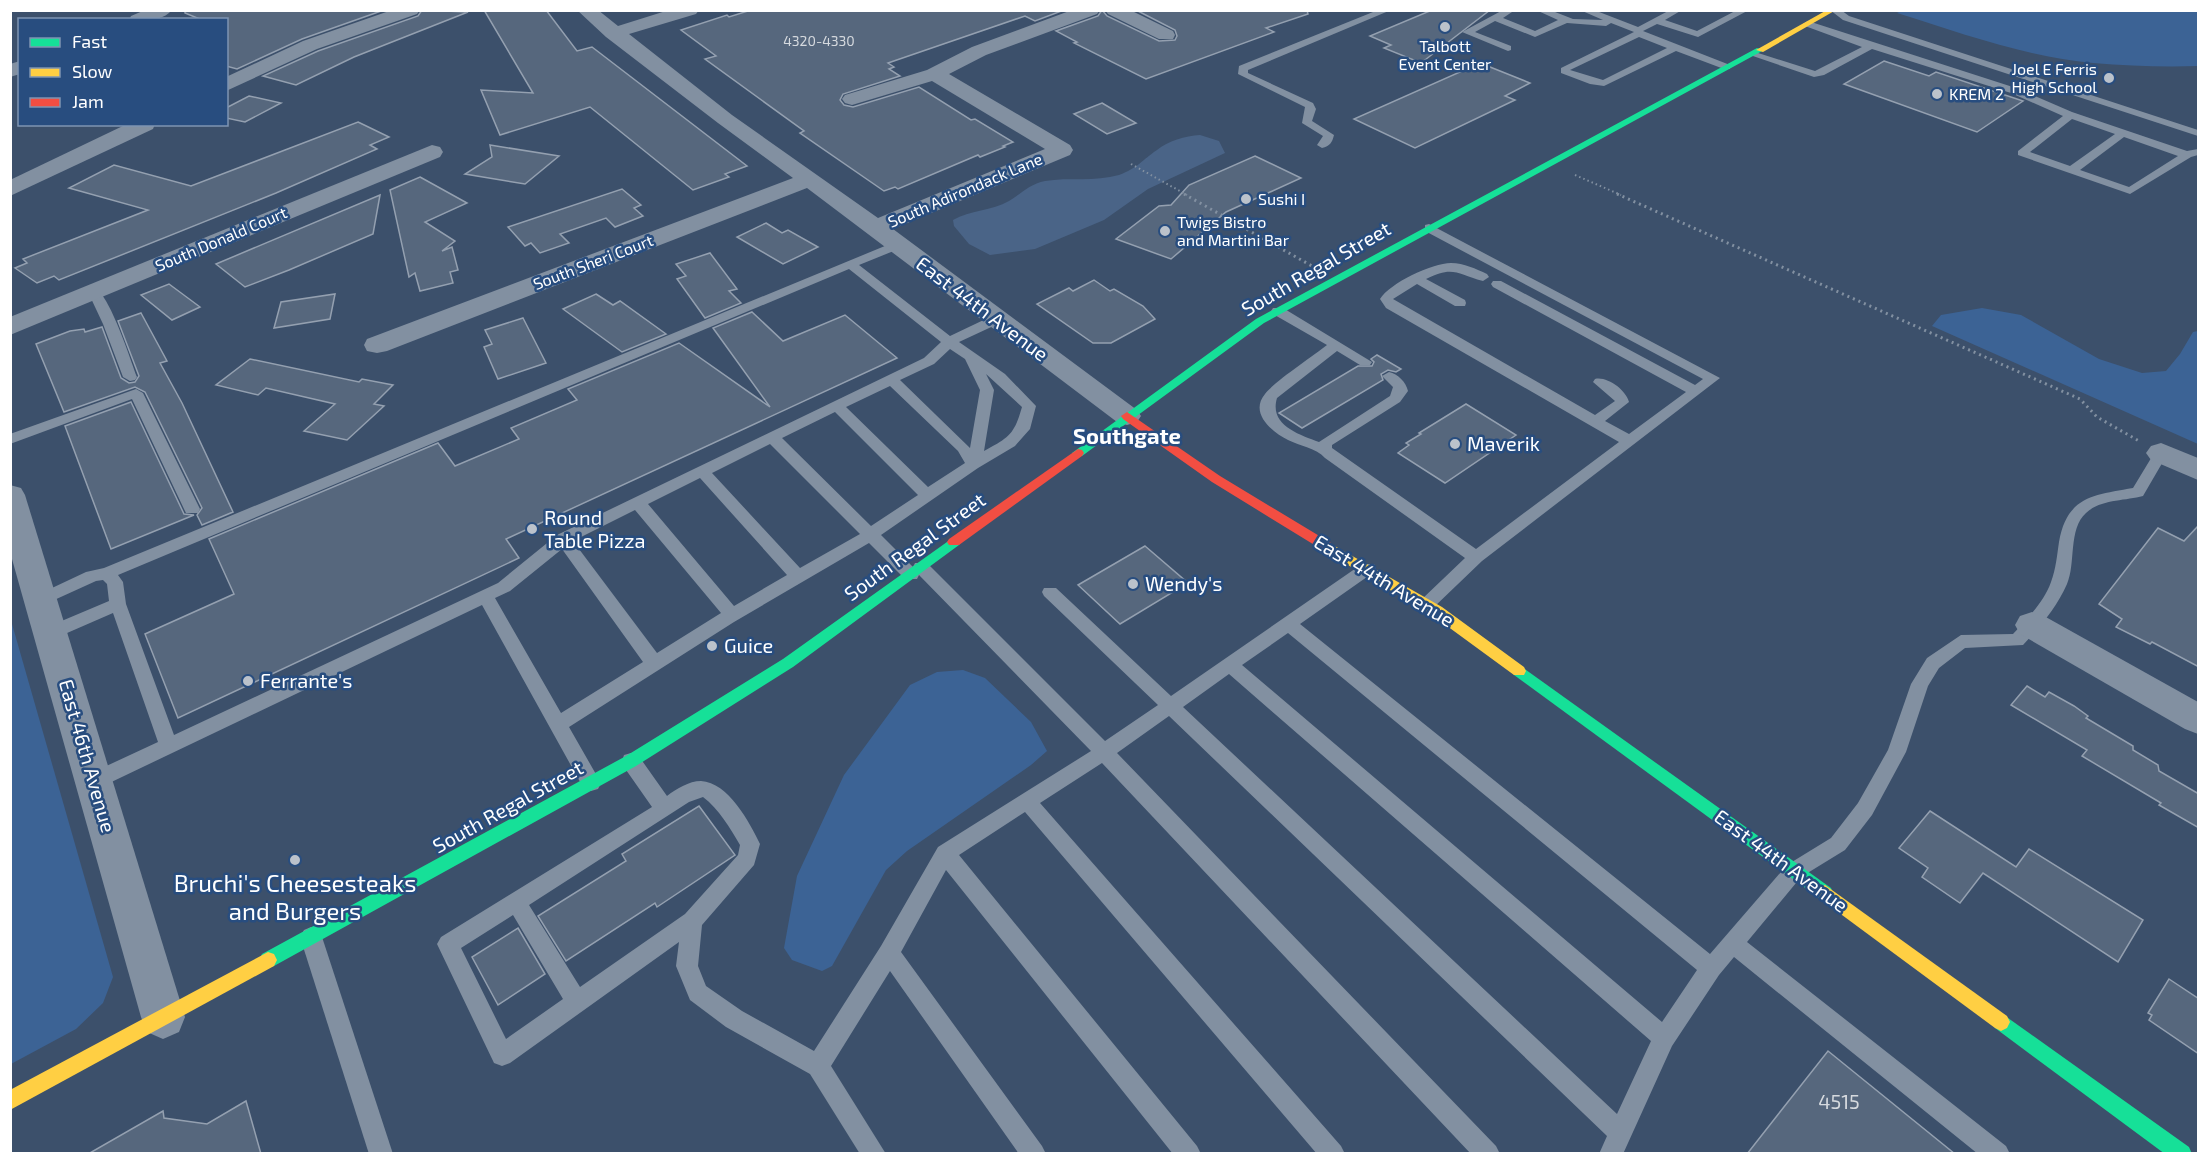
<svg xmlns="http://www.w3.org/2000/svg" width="2209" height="1164" viewBox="0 0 2209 1164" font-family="'Exo 2',sans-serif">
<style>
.green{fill:#3c6395}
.water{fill:#4a6487}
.building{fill:#56677d;stroke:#94a0b0;stroke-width:1.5}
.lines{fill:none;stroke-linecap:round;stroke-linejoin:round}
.path-far1{stroke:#8290a1;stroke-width:2;stroke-dasharray:1.5 3;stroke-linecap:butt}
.path{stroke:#8290a1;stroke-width:3;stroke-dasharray:2 4;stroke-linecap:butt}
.lane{fill:#8290a1;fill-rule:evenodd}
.street{fill:#8290a1;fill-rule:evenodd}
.fast{fill:#16e098;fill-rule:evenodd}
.slow{fill:#ffcf43;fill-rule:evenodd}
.jam{fill:#f24e42;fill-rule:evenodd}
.poi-dot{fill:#bbc2cb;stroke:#284d7f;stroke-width:2}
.labels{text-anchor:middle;stroke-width:5;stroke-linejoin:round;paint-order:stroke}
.far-number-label{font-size:14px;fill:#d5d9de}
.far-poi-label{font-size:16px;fill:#fff;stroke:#284d7f;text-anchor:start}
.far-street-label{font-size:16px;fill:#fff;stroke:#284d7f}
.street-label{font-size:20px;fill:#fff;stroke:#284d7f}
.poi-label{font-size:20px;fill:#fff;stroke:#284d7f;text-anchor:start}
.near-number-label{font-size:20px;fill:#d5d9de}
.quarter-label{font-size:22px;font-weight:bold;fill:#fff;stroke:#284d7f}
.near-poi-label{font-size:24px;fill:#fff;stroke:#284d7f}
</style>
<rect width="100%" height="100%" fill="#3c506b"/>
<g class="green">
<path d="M1901,11h297v55c-34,1 -70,0 -105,-3 -67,-6 -132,-30 -196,-50z"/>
<polygon points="1982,308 2021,315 2099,359 2142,373 2166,371 2180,354 2193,332 2198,331 2198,444 1932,326 1941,315"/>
<polygon points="10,617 113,977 103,1003 76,1029 11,1064"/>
<polygon points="963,670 985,678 1031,722 1047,751 1031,765 907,851 886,870 832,966 822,971 792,960 784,948 797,876 844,775 910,685 937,672"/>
</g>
<path class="water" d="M1200,135l19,6 6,12 -77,36 -44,31 -69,29 -45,6 -21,-11 -15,-18 -1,-6c17,-10 39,-9 56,-19 13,-8 21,-17 36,-20 24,-4 50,1 74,-6 19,-7 23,-15 38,-25 11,-9 28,-14 43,-15z"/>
<g class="building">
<polygon points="185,10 384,10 302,39 237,69 226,66 226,20 202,20 185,13"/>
<polygon points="422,10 468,12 354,57 296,85 263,76 318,51 418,16"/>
<polygon points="484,10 546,10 577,51 592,47 747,166 725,174 729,177 693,190 590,107 500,135 481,90 533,93"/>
<polygon points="751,10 1064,10 1035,21 1025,16 888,63 894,67 889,69 900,76 843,94 840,100 844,105 853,107 919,87 971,120 975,119 1013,142 1003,146 1005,147 980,157 978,155 898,189 895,187 884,191 800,133 804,131 705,59 716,56 681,30 727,15 729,17"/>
<polygon points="1102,10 1107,16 1159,41 1175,40 1177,36 1175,30 1136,10 1307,10 1308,14 1266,28 1274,32 1146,79 1074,43 1077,42 1056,31 1098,16"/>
<polygon points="1432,10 1490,10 1421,63 1384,48 1391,45 1370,36"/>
<polygon points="1884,61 1929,76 1936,72 2023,101 1977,132 1844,84"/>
<polygon points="1480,63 1530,83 1505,96 1515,100 1415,148 1354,119"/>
<polygon points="249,96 281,103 245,122 226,118 226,108"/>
<polygon points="1102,103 1136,123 1107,134 1074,114"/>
<polygon points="358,122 389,137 370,145 377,149 276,193 59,280 54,276 37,283 15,268 27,263 23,259 148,210 69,188 114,165 191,186"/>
<polygon points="490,145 559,156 525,184 465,174 492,157"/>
<polygon points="1255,156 1301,178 1226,212 1171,259 1116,239 1159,206 1171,205 1189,185"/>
<polygon points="420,177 467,203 425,222 455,241 442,251 452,247 458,270 450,272 453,283 420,291 415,273 409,277 390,190"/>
<polygon points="622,189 641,205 634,208 643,216 615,227 606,218 560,234 569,243 540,253 531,243 525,246 508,227"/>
<polygon points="380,195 373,234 289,270 245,287 216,264"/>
<polygon points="766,223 782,233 788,230 818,247 783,264 737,237"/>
<polygon points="710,253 737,289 729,291 741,303 705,318 677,279 686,276 676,264"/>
<polygon points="1094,280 1110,291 1114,289 1143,306 1155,319 1111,343 1093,343 1037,304 1069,288 1073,291"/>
<polygon points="169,284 200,307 172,320 141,295"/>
<polygon points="335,294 330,319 274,328 281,302"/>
<polygon points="596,294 613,305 620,301 666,334 622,352 563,309"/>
<polygon points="752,312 783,341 845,315 897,358 506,539 519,558 178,718 145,634 234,594 209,539 438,443 455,466 519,439 511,428 577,400 568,389 679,343 770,407 713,328"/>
<polygon points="141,313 167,361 160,363 182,403 233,512 202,525 197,515 202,508 145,392 135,387 64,412 36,344 70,331 84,329 85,332 102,327 121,378 129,383 135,382 139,376 118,321"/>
<polygon points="523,318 546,363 498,379 484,347 492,344 485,330"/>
<polygon points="1377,355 1401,369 1396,372 1388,370 1381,374 1383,380 1302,428 1279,413 1358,366 1372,366 1374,362 1371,359"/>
<polygon points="250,359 359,382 362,379 393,385 374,404 384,406 347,440 304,431 335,404 266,388 258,395 216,385"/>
<polygon points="131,402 184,514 194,515 111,549 65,426"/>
<polygon points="1466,404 1516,435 1445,483 1398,453 1409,445 1406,443 1421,434 1419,433"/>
<polygon points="2199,525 2199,667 2152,642 2150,644 2116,627 2122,619 2099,604 2158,528 2184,541"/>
<polygon points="1145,546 1188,583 1120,624 1078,585"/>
<polygon points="2027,686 2045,697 2049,692 2074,706 2088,716 2086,718 2133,746 2133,750 2158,765 2159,771 2199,794 2199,828 2159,805 2161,803 2082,756 2087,750 2011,705"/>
<polygon points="699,806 735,855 657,907 655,903 566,961 538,916 626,861 622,854"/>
<polygon points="1930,811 2016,867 2029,849 2143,920 2118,962 1983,873 1960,903 1922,877 1928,868 1899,848"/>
<polygon points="518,928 545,974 498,1005 472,957"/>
<polygon points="2169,979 2199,999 2199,1054 2149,1020 2152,1015 2148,1013"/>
<polygon points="1828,1051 1955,1154 1747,1154"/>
<polygon points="246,1101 261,1154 88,1154 163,1111 164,1118 207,1124"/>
</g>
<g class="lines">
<g class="path-far1">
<polyline points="1131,164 1187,195"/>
<polyline points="1575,175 1621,195"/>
</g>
<g class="path">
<polyline points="1184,194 1312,266"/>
<polyline points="1617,194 2080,399 2097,417 2139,441"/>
</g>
<g class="lane">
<path d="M1378,10h13l-143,60v3l65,30 3,6 -4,12 22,14c-2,8 -4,11 -12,13l-5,-3 6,-9 -21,-13 3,-16 -67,-33 1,-8z"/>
<path d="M1503,10h12l-12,8 32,13 23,-11 -22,-10h14l23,9 30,1 -23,-10h14l44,17 32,-17h12l-17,10 32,11 40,-21h12l-51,27 -41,-13 -14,7 87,34v4h-6l-48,-18 -72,35 -14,-2 -29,-11v-5l73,-36 -23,-9 -5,3 -39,-3 -32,14 -40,-16 -20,11 36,14v4l-3,1 -46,-19zM1639,37l28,11 -64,32 -33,-10z"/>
<polygon points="1830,10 1841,10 1849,16 2198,130 2198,136 1843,20"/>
<path d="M1808,21l211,68 53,23 115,39 11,-2v6l-7,2 -61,37 -112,-39v-4l45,-35 -52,-23 -139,-44 -48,26 -10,2 -67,-23 8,-2 60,19 47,-24 -57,-21 -2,-2zM2072,119l43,15 -45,32 -40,-14zM2124,137l54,19 -49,31 -49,-17z"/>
<path d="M1429,224l291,154 -238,183 -49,47 -6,2 -6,-2 -2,-4 2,-4 44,-42 -140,-100c-9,-10 -25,-12 -37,-18 -16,-8 -39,-27 -23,-46 10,-13 47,-37 62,-49l-54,-31 -2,-3 2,-3h10l89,54 -2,3h-10l-23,-14 -60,47c-8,27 21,36 42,44l71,-46 3,-9 -11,-11 7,-4c9,2 17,10 19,19l-8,11 -68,43v3l144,101 143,-107 -233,-134 -6,-9c10,-16 52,-36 71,-36 13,0 25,6 36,11l2,3 -6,4c-26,-7 -30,-16 -57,-2l39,21 1,3 -1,3h-10l-38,-22 -24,15 202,116 20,-14 -22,-19 2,-3c12,-3 31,11 34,23l-24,19 24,13 57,-42 -193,-105 -2,-3 2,-3h8l194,104 8,-6 -278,-148v-6z"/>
<path d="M897,241l6,4 -2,3 -42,17 91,71 42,-20h10l2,3 -2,3 -43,20 46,32 31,32 -6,23 -15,17 -37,22 -97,67 32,32 2,-4h12l178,178 53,-36 -114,-109 -2,-4 2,-4h12l115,108 191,-132h12l2,4 -2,4 -74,52 410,330 77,-89 44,-27 27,-35 30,-53 23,-66 16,-26 34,-23 52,-1c14,-15 31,-32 38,-52 5,-13 6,-27 8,-40 8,-46 35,-47 74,-54l23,-38h10l2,3 -25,43c-18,5 -42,3 -57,17 -18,16 -10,51 -19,71 -10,23 -27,43 -44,61l-58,3 -26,20 -11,18 -22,66 -34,63 -27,35 -44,27 -54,65 259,204 4,8h-32l-244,-197 -15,18 -47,71 -49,108h-24l8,-18 -438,-420 -52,37 379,393 4,8h-29l-369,-391 -62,40 301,343 4,8h-28l-292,-342 -66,43 238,291 4,8h-28l-227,-284 -45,82 141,194 4,8h-27l-129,-183 -59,95 55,88h-26l-50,-80 -84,-47 -36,-27 -14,-34 3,-24 -169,121 -8,3 -8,-3 -57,-119 4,-7 211,-130 -28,-40 -2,-6 2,-6 7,-2 7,2 29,41c9,-7 22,-15 34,-15 27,1 49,42 59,63l-6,21 -52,60 -4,41 8,20 36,25 72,40 67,-105 57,-99 153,-96 -172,-176 -2,4h-12l-36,-36 -135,79 -165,105 32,56 -3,6 -7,2 -7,-2 -102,-184 -381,182 -7,2 -7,-2 -3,-6 3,-6 71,-33 -45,-129 -62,27 -6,-2 -3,-5 3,-5 64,-27 -2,-17 -4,-4 -7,1 -55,25 -6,-2 -2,-4 2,-4 51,-24 18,-4zM849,269l92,73 -17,16 -367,177 -59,48 -324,152 -48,-131 -3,-22 -5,-7zM950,349l15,10 15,31 -10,58 -70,-68 34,-16zM986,374l36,33c-8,28 -13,30 -38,44l10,-61zM890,386l68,65 7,12 -37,24 -82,-80zM835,412l83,83 -47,31 -89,-88zM770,444l90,90 -60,34 -88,-95zM700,478l87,97 -53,31 -86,-102zM635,510l86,103 -64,40 -84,-112zM562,549l81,113 -82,51 -66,-115 15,-7zM1288,633l409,337 -35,52 -420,-357zM1229,674l422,367 -34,73 -434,-407zM703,797c16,12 27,31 37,48l-2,10 -53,59 -105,73 -51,-82 160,-103zM513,915l50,84 -57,40 -45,-91z"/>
<path d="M94,288c15,4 37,73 43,89l-2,3 -5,1 -7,-4 -20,-53 -15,-32z"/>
<polygon points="136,389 143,393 200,509 198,513 186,513 184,509 132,399 10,444 10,434"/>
<polygon points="311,927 318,930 322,937 393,1154 369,1154 300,937 304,930"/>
</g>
<g class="street">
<path d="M145,10h27c-10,12 -29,10 -43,10l2,-4z"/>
<polygon points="392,10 420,10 417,14 317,49 226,91 226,77 303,41"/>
<polygon points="577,10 598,10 618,26 669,10 699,10 696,14 629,34 732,115 878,218 1045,149 932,81 852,105 845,103 842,99 845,95 927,70 972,47 1072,10 1100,10 1097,14 986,55 949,74 1070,145 1073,150 1070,155 893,229 1137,410 1141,416 1137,422 1127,425 1117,422 807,188 387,351 377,353 367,351 364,345 367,339 793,178 718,123 606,37"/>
<polygon points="1105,10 1130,10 1173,31 1175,35 1173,39 1159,39 1108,14"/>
<polygon points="20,61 20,74 10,77 10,64"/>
<polygon points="127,124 155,124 153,129 10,196 10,180"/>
<polygon points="432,145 440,147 443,152 440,157 10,335 10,317"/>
<polygon points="2161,443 2198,458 2198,480 2151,460 2146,453 2151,446"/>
<polygon points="10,485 21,488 25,495 185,1017 179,1032 163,1039 147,1032 141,1017 10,552"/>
<polygon points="2032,612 2044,616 2198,702 2198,734 2185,729 2020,634 2015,625 2020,616"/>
</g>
<g class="fast">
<polygon points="1757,48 1764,50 1264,323 1082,456 1074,456 1072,453 1256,319"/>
<polygon points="954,537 959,539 961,542 959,545 793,667 636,766 274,966 268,968 262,966 259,960 262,954 626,756 783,659"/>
<polygon points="1519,665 1831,888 1833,893 1831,898 1825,901 1819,898 1514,675 1512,671 1514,667"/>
<polygon points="2001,1013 2189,1147 2192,1154 2165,1154 1995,1028 1992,1022 1995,1016"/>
</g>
<g class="slow">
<polygon points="1827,10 1836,10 1763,52 1756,50"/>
<polygon points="1326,541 1442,607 1524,667 1526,671 1524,675 1514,675 1432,615 1321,549 1319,546 1321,543"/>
<polygon points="1825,885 2007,1016 2010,1022 2007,1028 2001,1031 1995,1028 1819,898 1817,893 1819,888"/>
<polygon points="268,952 274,954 277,960 274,966 10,1110 10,1090"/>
</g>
<g class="jam">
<polygon points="1127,412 1220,476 1331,543 1333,546 1331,549 1321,549 1212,482 1123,419 1121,416"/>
<polygon points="1078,449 1082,450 1084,453 1082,456 959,545 949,545 947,542 949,539"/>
</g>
</g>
<g class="poi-dot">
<circle cx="1445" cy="27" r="6"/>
<circle cx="2109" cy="78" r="6"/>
<circle cx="1937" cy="94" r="6"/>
<circle cx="1246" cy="199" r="6"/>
<circle cx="1165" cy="231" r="6"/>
<circle cx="1455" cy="444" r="6"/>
<circle cx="532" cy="529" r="6"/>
<circle cx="1133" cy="584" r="6"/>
<circle cx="712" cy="646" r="6"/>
<circle cx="248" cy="681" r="6"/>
<circle cx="295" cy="860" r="6"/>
</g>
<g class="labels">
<g class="far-number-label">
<text x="819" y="46">4320-4330</text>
</g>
<g class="far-poi-label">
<text x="1445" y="52" text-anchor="middle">Talbott<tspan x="1445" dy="18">Event Center</tspan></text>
<text x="2097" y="75" text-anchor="end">Joel E Ferris<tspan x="2097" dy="18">High School</tspan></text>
<text x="1949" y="100">KREM 2</text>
<text x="1258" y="205">Sushi I</text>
<text x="1177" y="228">Twigs Bistro<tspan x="1177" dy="18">and Martini Bar</tspan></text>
</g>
<g class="far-street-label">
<text transform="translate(965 190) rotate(-23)" y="6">South Adirondack Lane</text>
<text transform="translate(221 239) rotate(-23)" y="6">South Donald Court</text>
<text transform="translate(593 262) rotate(-21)" y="6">South Sheri Court</text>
</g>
<g class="street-label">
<text transform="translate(1316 269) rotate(-30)" y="7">South Regal Street</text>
<text transform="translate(982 309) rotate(37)" y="7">East 44th Avenue</text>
<text transform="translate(915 547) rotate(-36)" y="7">South Regal Street</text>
<text transform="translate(1384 581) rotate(31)" y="7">East 44th Avenue</text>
<text transform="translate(87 756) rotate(74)" y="7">East 46th Avenue</text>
<text transform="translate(508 807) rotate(-29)" y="7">South Regal Street</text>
<text transform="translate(1781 861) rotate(36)" y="7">East 44th Avenue</text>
</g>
<g class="poi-label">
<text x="1467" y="451">Maverik</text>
<text x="544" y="525">Round<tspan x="544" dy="23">Table Pizza</tspan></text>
<text x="1145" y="591">Wendy's</text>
<text x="724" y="653">Guice</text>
<text x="260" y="688">Ferrante's</text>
</g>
<g class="near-number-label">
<text x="1839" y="1109">4515</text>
</g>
<g class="quarter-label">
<text x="1127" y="444">Southgate</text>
</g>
<g class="near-poi-label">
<text x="295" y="892">Bruchi's Cheesesteaks<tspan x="295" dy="28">and Burgers</tspan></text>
</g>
</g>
<rect width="2209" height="1164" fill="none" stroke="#ffffff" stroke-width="24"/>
<rect x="18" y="18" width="210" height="108" fill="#284d7f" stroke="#7e94b2" stroke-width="1.5"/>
<rect x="30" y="38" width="30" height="9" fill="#16e098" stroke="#7e94b2" stroke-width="1.5"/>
<text x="72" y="48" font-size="18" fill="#ffffff">Fast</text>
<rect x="30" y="68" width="30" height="9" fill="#ffcf43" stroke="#7e94b2" stroke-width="1.5"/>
<text x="72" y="78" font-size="18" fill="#ffffff">Slow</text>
<rect x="30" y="98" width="30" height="9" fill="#f24e42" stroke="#7e94b2" stroke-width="1.5"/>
<text x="72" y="108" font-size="18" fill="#ffffff">Jam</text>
</svg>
